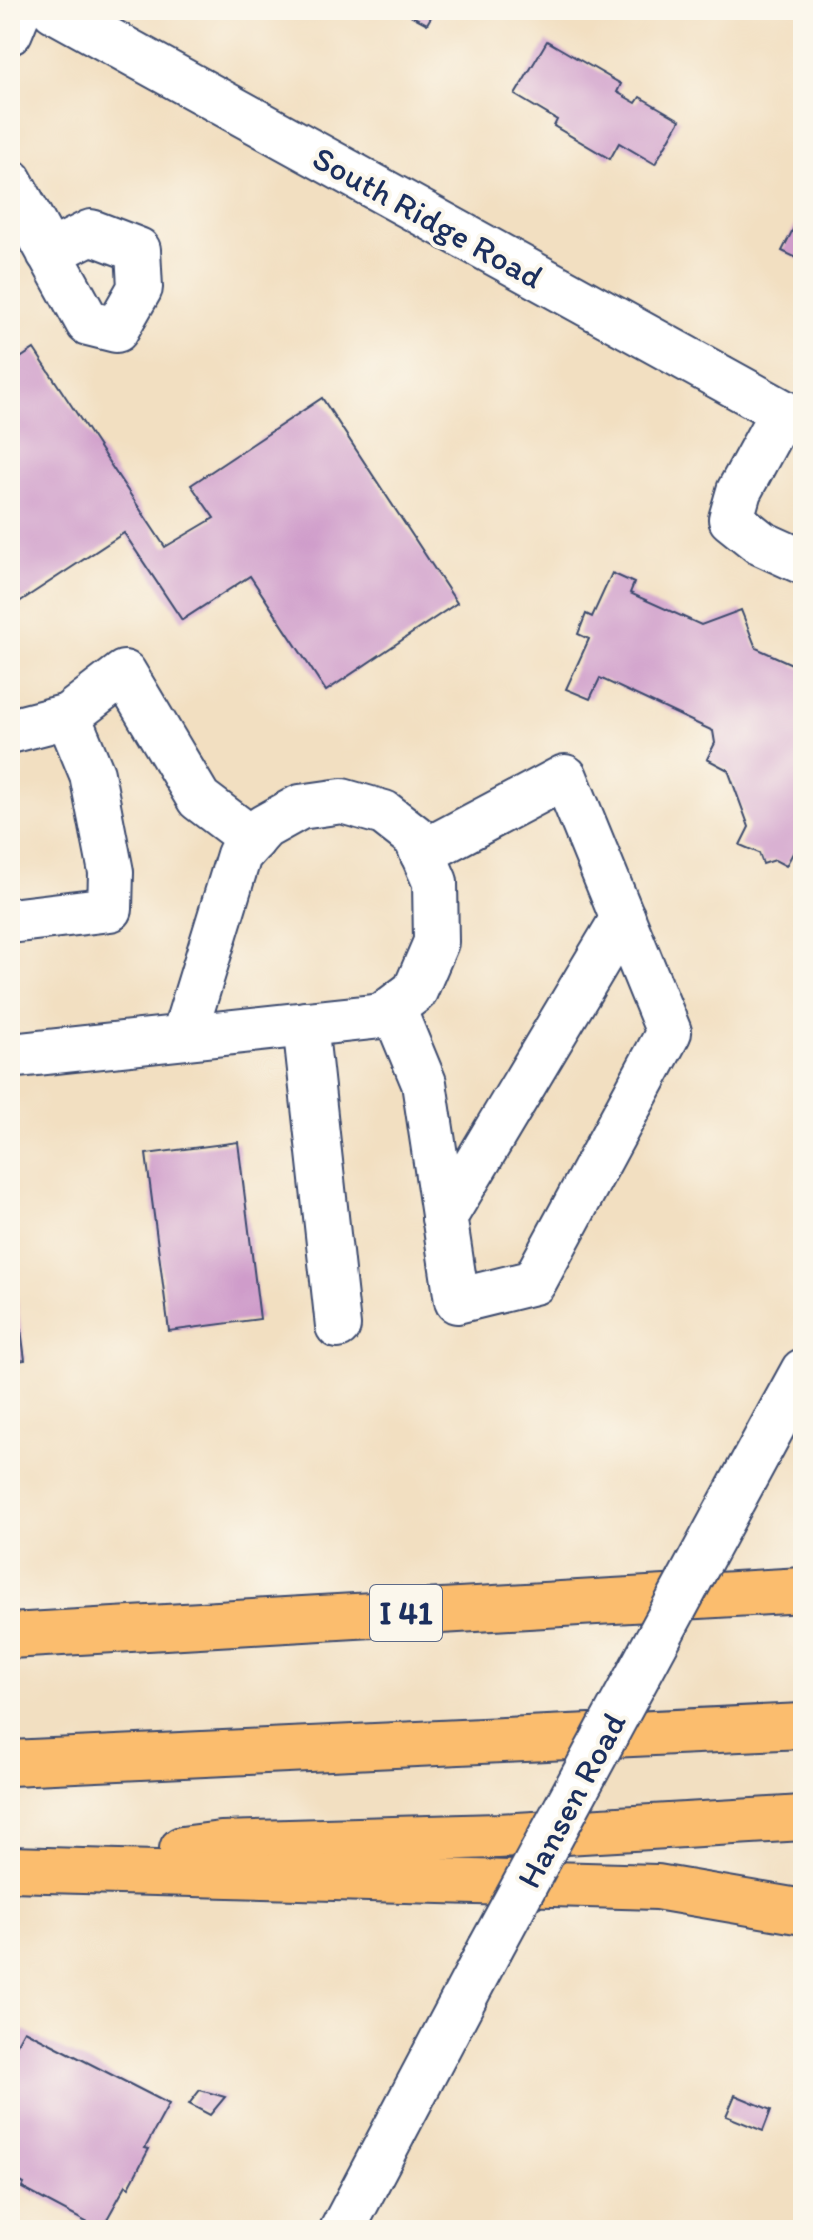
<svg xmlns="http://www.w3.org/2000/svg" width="813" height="2240" viewBox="0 0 813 2240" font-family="Itim,sans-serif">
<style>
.building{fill:#cf9cca}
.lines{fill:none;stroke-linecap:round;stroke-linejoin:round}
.minor-casing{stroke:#3b496d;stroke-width:48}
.highway-casing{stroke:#3b496d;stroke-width:48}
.minor{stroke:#fff;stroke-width:44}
.highway{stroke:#fbbd6e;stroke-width:44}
.minor-bridge-casing{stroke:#3b496d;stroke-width:48;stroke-linecap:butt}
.minor-bridge{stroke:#fff;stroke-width:44}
.labels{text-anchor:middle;stroke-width:8;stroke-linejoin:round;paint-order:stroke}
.shield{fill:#fbf7ec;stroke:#5e6b89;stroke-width:2}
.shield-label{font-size:32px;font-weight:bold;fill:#1b2f5e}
.street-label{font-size:34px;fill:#1b2f5e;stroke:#fbf7ec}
</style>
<rect width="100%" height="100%" fill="#fbf7ec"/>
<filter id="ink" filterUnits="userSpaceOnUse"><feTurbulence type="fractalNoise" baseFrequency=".0125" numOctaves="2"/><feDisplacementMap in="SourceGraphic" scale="16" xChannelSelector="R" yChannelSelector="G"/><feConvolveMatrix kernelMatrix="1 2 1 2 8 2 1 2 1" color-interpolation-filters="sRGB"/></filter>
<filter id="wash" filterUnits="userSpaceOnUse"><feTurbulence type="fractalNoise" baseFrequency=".006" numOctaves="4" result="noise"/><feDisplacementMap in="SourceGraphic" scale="32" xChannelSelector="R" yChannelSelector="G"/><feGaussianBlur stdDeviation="1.8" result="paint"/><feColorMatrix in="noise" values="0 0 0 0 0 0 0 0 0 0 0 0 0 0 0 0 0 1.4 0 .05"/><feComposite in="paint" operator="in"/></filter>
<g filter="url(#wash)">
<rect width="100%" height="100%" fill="#f2dfc1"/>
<g id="blocks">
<g class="building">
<polygon points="401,10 435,10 427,24"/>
<polygon points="547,41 621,84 617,92 636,103 640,97 680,120 655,164 619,143 610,159 554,126 557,120 515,95"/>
<polygon points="803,210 803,261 782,251"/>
<polygon points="34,349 165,547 214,518 191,485 322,398 457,603 326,691 250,576 182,620 124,533 10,608 10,365"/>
<polygon points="612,573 634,583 630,593 701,625 741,610 756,648 803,669 803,849 793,853 786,866 775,860 763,864 759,853 740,845 749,827 728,770 707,759 715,743 713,731 600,678 590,699 566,689 589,639 578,634 586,614 592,617"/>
<polygon points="238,1142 260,1319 169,1331 146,1154"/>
<polygon points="12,1259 25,1360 10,1362 10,1260"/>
<polygon points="24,2030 169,2104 145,2148 149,2149 129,2187 126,2185 101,2230 22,2188 24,2184 10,2176 10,2056"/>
<polygon points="200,2090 225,2097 210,2115 189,2104"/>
<polygon points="735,2095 771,2110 763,2131 726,2116"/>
</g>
</g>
</g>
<g filter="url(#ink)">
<use href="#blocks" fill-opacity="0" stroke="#3b496d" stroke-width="2"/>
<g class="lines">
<g class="minor-casing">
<g id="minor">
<polyline points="54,10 803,423"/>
<polyline points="10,32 19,10"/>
<polyline points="10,181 88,323 116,330 140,288 138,250 91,232 49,253"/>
<polyline points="782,412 739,491 731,519 761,543 803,562"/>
<polyline points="68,716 124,673 199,799 253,840"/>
<polyline points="10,731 68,716 92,774 111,872 110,909 10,921"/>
<polyline points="393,1008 424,1083 457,1301 534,1282 669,1032 565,777 422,853"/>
<polyline points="305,1024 338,1326"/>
<polyline points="10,1056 382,1016 415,991 436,942 435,882 416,838 384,813 342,801 300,807 264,827 239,855 184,1035"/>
<polyline points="444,1218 623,918"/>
<polyline points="775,1422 803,1371"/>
<polyline points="342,2230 490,1949"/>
</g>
</g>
<g class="highway-casing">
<g id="highway">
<polyline points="10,1636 803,1590"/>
<polyline points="10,1763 803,1726"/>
<polyline points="182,1849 221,1844 498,1836 803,1818"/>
<polyline points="10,1869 657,1887 803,1912"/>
</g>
</g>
<use href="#minor" class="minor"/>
<use href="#highway" class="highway"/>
<g class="minor-bridge-casing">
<polyline id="minor-bridge" points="490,1949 775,1422"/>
</g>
<use href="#minor-bridge" class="minor-bridge"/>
</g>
</g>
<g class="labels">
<rect class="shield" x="370" y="1585" width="72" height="56" rx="6"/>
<g class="shield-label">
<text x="406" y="1624">I 41</text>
</g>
<g class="street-label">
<text transform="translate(428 217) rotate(29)" y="12">South Ridge Road</text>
<text transform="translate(571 1800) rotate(-62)" y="12">Hansen Road</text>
</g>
</g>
<rect width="813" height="2240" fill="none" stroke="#fbf7ec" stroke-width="40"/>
</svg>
